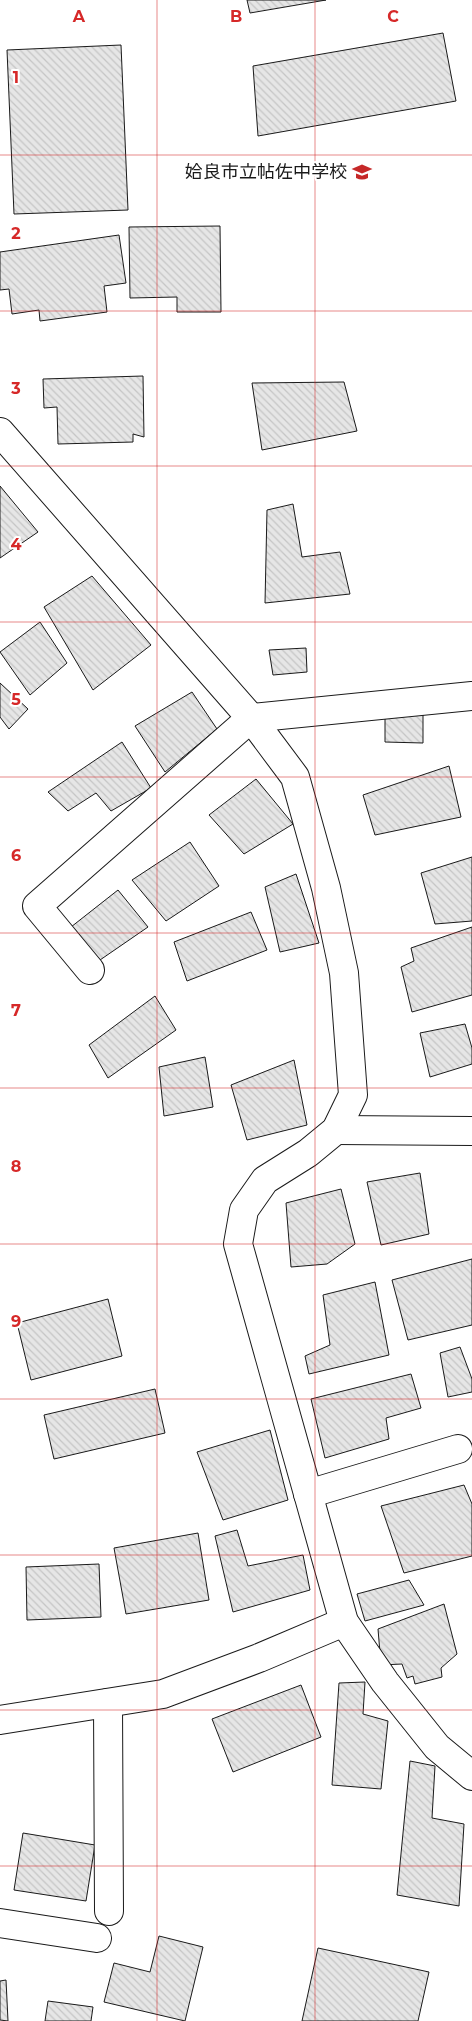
<svg xmlns="http://www.w3.org/2000/svg" width="472" height="2021" viewBox="0 0 472 2021" font-family="Montserrat,'Noto Sans JP',sans-serif">
<style>
.building{fill:url(#building-back-hatch);stroke:#1a1a1a}
.lines{fill:none;stroke-linecap:round;stroke-linejoin:round}
.street-casing{stroke:#1a1a1a;stroke-width:30}
.street{stroke:#fff;stroke-width:28}
.grid{fill:none;stroke:#d62828;stroke-width:1;stroke-opacity:0.55}
.labels{text-anchor:middle;stroke-width:4;stroke-linejoin:round;paint-order:stroke}
.poi-label{font-size:18px;fill:#1a1a1a;stroke:#fff;text-anchor:end}
.grid-label{font-size:16px;text-anchor:middle;font-weight:bold;fill:#d62828;stroke:#fff;stroke-width:4;stroke-linejoin:round;paint-order:stroke}
</style>
<defs>
<pattern id="building-back-hatch" width="6" height="6" patternUnits="userSpaceOnUse" patternTransform="scale(1.25)"><rect width="6" height="6" fill="#e6e6e6"/><path d="M-1 5l2 2M0 0l6 6M5-1l2 2" fill="none" stroke="#c5c5c5"/></pattern>
</defs>
<rect width="100%" height="100%" fill="#fff"/>
<g class="building">
<polygon points="247,0 326,0 250,13"/>
<polygon points="443,33 456,101 258,136 253,66"/>
<polygon points="121,45 128,210 14,214 7,50"/>
<polygon points="220,226 221,312 177,312 177,297 130,298 129,227"/>
<polygon points="119,235 126,283 104,286 107,312 40,321 39,310 12,314 9,289 0,290 0,252"/>
<polygon points="143,376 144,437 133,434 133,442 58,444 57,407 44,408 43,379"/>
<polygon points="344,382 357,431 262,450 252,383"/>
<polygon points="0,486 38,532 0,558"/>
<polygon points="293,504 302,557 340,552 350,594 265,603 267,510"/>
<polygon points="92,576 151,645 93,690 44,607"/>
<polygon points="40,622 67,663 30,695 0,652"/>
<polygon points="306,648 307,672 273,675 269,650"/>
<polygon points="0,683 28,709 9,729 0,717"/>
<polygon points="192,692 217,729 165,772 135,726"/>
<polygon points="423,709 423,743 385,742 385,713"/>
<polygon points="122,742 151,788 111,811 96,793 68,811 48,792"/>
<polygon points="449,766 461,817 375,835 363,795"/>
<polygon points="256,779 293,824 244,854 209,815"/>
<polygon points="190,842 219,886 166,921 132,880"/>
<polygon points="472,857 472,921 435,924 421,873"/>
<polygon points="296,874 319,943 280,952 265,887"/>
<polygon points="118,890 148,927 100,960 71,927"/>
<polygon points="251,912 267,950 187,981 174,942"/>
<polygon points="472,927 472,995 412,1012 401,967 414,961 411,948"/>
<polygon points="155,996 176,1030 108,1078 89,1045"/>
<polygon points="465,1024 472,1048 472,1064 430,1077 420,1033"/>
<polygon points="205,1057 213,1107 164,1116 159,1067"/>
<polygon points="294,1060 307,1125 247,1140 231,1085"/>
<polygon points="420,1173 429,1234 381,1245 367,1182"/>
<polygon points="341,1189 355,1244 327,1264 291,1267 286,1203"/>
<polygon points="472,1259 472,1325 408,1340 392,1280"/>
<polygon points="375,1282 389,1355 309,1374 305,1356 330,1345 323,1295"/>
<polygon points="108,1299 122,1356 31,1380 17,1323"/>
<polygon points="460,1347 472,1379 472,1392 448,1397 440,1353"/>
<polygon points="411,1374 421,1408 386,1418 389,1439 325,1458 311,1399"/>
<polygon points="155,1389 165,1433 54,1459 44,1415"/>
<polygon points="270,1430 288,1500 223,1520 197,1452"/>
<polygon points="464,1485 472,1504 472,1556 404,1573 381,1506"/>
<polygon points="237,1530 248,1566 303,1555 310,1590 233,1612 215,1536"/>
<polygon points="198,1533 209,1600 126,1614 114,1548"/>
<polygon points="99,1564 101,1617 27,1620 26,1567"/>
<polygon points="409,1580 424,1605 365,1621 357,1594"/>
<polygon points="444,1604 457,1654 441,1668 442,1677 415,1684 413,1676 407,1678 402,1664 381,1665 378,1629"/>
<polygon points="365,1682 363,1714 388,1721 381,1789 332,1785 339,1683"/>
<polygon points="301,1685 321,1737 233,1772 212,1719"/>
<polygon points="410,1761 435,1766 432,1818 464,1824 459,1906 397,1895"/>
<polygon points="23,1833 95,1845 86,1901 14,1890"/>
<polygon points="159,1936 203,1947 185,2021 104,2002 114,1963 150,1972"/>
<polygon points="318,1948 429,1972 418,2021 302,2021"/>
<polygon points="6,1980 8,2021 0,2020 0,1981"/>
<polygon points="48,2001 93,2007 91,2021 45,2021"/>
</g>
<g class="lines">
<g class="street-casing">
<g id="street">
<polyline points="0,432 251,718 295,777 326,888 344,973 353,1095 336,1130 308,1153 265,1180 244,1210 238,1244 344,1622 385,1682 437,1747 472,1776"/>
<polyline points="90,970 37,906 251,718 472,696"/>
<polyline points="336,1130 472,1131"/>
<polyline points="308,1494 458,1449"/>
<polyline points="108,1703 109,1911"/>
<polyline points="0,1720 163,1694 259,1658 344,1622"/>
<polyline points="0,1923 97,1938"/>
</g>
</g>
<use href="#street" class="street"/>
</g>
<path class="grid" d="M157,0v2021M315,0v2021M0,155h472M0,311h472M0,466h472M0,622h472M0,777h472M0,933h472M0,1088h472M0,1244h472M0,1399h472M0,1555h472M0,1710h472M0,1866h472"/>
<defs>
<g id="school-bare" transform="scale(1.5)"><path d="M0-5L7-2L0 1L-7-2ZM-4 1L0 2.5L4 1V4Q0 6-4 4Z" fill="#c62828" stroke="#fff" stroke-width="2.5" paint-order="stroke"/></g>
</defs>
<g fill-rule="evenodd">
<use href="#school-bare" x="362" y="172"/>
</g>
<g class="labels">
<g class="poi-label">
<text x="347" y="178">姶良市立帖佐中学校</text>
</g>
</g>
<g class="grid-label">
<text x="79" y="22">A</text>
<text x="236" y="22">B</text>
<text x="393" y="22">C</text>
<text x="16" y="83">1</text>
<text x="16" y="239">2</text>
<text x="16" y="394">3</text>
<text x="16" y="550">4</text>
<text x="16" y="705">5</text>
<text x="16" y="861">6</text>
<text x="16" y="1016">7</text>
<text x="16" y="1172">8</text>
<text x="16" y="1327">9</text>
</g>
</svg>
